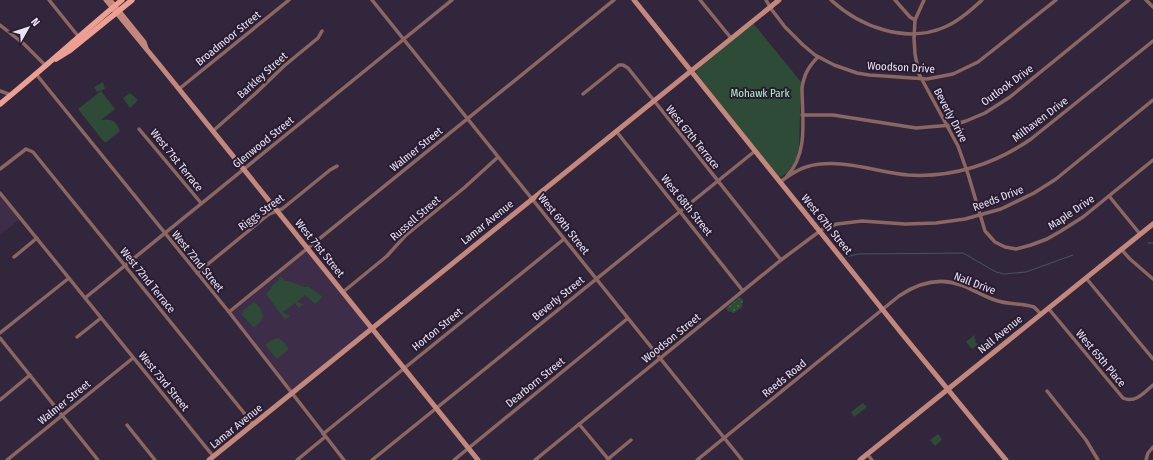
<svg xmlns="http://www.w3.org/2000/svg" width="1153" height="460" viewBox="0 0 1153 460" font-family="'Fira Sans Condensed',sans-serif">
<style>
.built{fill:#3d2d49}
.grass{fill:url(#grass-dots)}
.park{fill:#2d4b36}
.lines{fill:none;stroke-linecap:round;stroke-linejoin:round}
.stream{stroke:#465468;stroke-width:1}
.street{stroke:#8c6660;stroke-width:3.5}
.secondary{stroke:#c3877c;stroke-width:5}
.primary{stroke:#ed9f92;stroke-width:5.5}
.labels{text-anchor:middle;stroke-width:4;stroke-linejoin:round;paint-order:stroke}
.street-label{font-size:11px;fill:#ebe4f3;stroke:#281c32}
.park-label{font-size:11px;fill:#b7f1c7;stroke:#281c32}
</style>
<defs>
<pattern id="grass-dots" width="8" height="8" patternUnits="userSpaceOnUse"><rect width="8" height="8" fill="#2d4b36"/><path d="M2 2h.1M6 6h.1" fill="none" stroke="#4c6554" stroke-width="1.8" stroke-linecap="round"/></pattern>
</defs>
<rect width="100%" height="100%" fill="#32263d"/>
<g class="built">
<polygon points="0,195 20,219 0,235"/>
<polygon points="308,250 370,328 292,391 232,316 231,312"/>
</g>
<polygon class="grass" points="740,297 743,300 742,307 734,313 728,311 726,308"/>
<g class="park">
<path d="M753,23l48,59 -2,66c-2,11 -8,23 -18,29l-3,-1 -82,-103 1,-4z"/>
<polygon points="103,82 105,89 97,92 94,87"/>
<path d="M101,91l14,18 -14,11c11,-2 15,1 19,11l-14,11h-2l-26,-33z"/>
<polygon points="130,93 138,100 130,108 123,98"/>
<path d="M281,277l3,2v2c9,-1 17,7 25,6l14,10 -8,7 -10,-9 -7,6 1,2 5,1 -5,4 -4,-5 -12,9 7,4 -5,4 -19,-26c5,-4 5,-10 12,-13l1,-3z"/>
<polygon points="254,302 259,306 263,315 262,320 254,328 242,315 243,311"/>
<polygon points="974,335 975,337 974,338 976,340 975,341 978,345 972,349 966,342"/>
<polygon points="278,338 284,342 289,349 278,358 276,358 265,345 272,340"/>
<polygon points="863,403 867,407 854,417 851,412"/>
<polygon points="938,434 942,440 935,446 930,440"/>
</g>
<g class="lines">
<g class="stream">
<polyline points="1148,243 1153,243"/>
<polyline points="846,257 858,254 963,253 996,272 1004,274 1026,272 1073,255"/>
</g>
<g class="street">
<polyline points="49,0 78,36"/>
<polyline points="372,0 742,460"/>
<polyline points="700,0 731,38"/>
<polyline points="766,0 772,10 785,27 803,45 815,55 834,65 857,73 869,75 927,79 953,74 978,62 1056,0"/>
<path d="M831,0c29,27 75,44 114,27 14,-6 26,-17 37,-27"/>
<polyline points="895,0 910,17 915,20"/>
<polyline points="924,0 915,20 914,38 915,54 919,74 958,146 968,174 985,231 995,242 1005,247 1016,249 1031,245 1047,239 1061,231 1083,217 1153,160"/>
<polyline points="1146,0 1153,7"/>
<polyline points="0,25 24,44 46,66"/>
<polyline points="36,74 229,312 344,460"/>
<polyline points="179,89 289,0"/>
<polyline points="0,91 11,95"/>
<polyline points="583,94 619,65 623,65 628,68 781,260"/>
<polyline points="802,115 833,115 916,128 952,125 966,121 985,113 1010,97 1129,0"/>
<polyline points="139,129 201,203"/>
<polyline points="213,131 256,93 284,66 318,38 322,31"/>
<polyline points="616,131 743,291"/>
<polyline points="0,169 26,149 33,152 253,424"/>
<path d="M787,176c22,-23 15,-59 15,-88 2,-14 7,-22 16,-31"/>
<path d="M780,182c8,-6 16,-12 26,-15 34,-10 69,5 102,8 44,3 87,-11 123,-36l122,-98"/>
<polyline points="0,193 213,456"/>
<polyline points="1109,196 1140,234"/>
<polyline points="1121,249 1130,259 1153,279"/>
<polyline points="14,257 37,238"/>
<polyline points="197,273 269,214 282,209 330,170 337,166"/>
<polyline points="1086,278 1153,359"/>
<polyline points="343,292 387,256 405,236 464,188 498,157"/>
<polyline points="85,298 452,0"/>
<path d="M1048,308l75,90c12,6 22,-6 30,-13"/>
<polyline points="229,312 614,0"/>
<polyline points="0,333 69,278"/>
<polyline points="77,337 101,318"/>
<polyline points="0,338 98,460"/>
<polyline points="1047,391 1086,440 1098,460"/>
<polyline points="0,400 30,375"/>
<polyline points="579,424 609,460"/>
<polyline points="127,425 155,460"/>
<polyline points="323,434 564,239"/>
<polyline points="867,454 872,460"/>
<polyline points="608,459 631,440"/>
<polyline points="7,460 133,358"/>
<polyline points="297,460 325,437"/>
<polyline points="372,460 755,151"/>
<polyline points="454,460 627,319"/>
<polyline points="535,460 781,260 824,228 837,224 862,221 905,224 936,223 965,219 1001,209 1034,193 1056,179 1153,100"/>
<path d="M697,460l202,-164c19,-13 40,-19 62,-11 11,4 22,11 34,15 13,5 27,3 39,7l7,7"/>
<polyline points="1146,460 1148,453 1153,447"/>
</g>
<g class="secondary">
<polyline points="106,0 162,68 478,460"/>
<polyline points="110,0 144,42 146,48"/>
<polyline points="634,0 903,335 1006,460"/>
<polyline points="209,460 779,0"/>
<polyline points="860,460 1153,224"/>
</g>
<g class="primary">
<polyline points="56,59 69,51 132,0"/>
<path d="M0,104c42,-34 81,-70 122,-104"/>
</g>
</g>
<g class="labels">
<g class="street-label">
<text transform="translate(228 38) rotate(-39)" y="4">Broadmoor Street</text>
<text transform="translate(901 67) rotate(3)" y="4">Woodson Drive</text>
<text transform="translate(262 75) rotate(-42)" y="4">Barkley Street</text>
<text transform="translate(1007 85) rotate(-36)" y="4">Outlook Drive</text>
<text transform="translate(951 115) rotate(62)" y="4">Beverly Drive</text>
<text transform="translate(1040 119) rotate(-37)" y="4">Milhaven Drive</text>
<text transform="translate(693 137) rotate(51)" y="4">West 67th Terrace</text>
<text transform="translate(263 142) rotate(-39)" y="4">Glenwood Street</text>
<text transform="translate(416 149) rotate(-39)" y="4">Walmer Street</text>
<text transform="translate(177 160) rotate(51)" y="4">West 71st Terrace</text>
<text transform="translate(998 198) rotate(-21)" y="4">Reeds Drive</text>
<text transform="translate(687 205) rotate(51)" y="4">West 68th Street</text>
<text transform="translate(261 212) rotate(-36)" y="4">Riggs Street</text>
<text transform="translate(1071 212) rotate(-34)" y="4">Maple Drive</text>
<text transform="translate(415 218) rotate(-41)" y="4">Russell Street</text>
<text transform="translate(487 222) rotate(-39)" y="4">Lamar Avenue</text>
<text transform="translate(564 224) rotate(51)" y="4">West 69th Street</text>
<text transform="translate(827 224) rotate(51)" y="4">West 67th Street</text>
<text transform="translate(320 248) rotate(51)" y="4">West 71st Street</text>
<text transform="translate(198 261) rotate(51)" y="4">West 72nd Street</text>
<text transform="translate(148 280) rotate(51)" y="4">West 72nd Terrace</text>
<text transform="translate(975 283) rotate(21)" y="4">Nall Drive</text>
<text transform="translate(558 298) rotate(-39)" y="4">Beverly Street</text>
<text transform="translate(437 329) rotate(-39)" y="4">Horton Street</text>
<text transform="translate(1000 334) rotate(-39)" y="4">Nall Avenue</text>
<text transform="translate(671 338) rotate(-39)" y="4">Woodson Street</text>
<text transform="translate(1101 358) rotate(50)" y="4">West 65th Place</text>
<text transform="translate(784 378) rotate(-39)" y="4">Reeds Road</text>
<text transform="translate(164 381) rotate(51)" y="4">West 73rd Street</text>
<text transform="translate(535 382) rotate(-39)" y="4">Dearborn Street</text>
<text transform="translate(64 402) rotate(-39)" y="4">Walmer Street</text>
<text transform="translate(236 426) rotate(-39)" y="4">Lamar Avenue</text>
</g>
<g class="park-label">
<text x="760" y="97">Mohawk Park</text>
</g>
</g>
<g transform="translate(28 28) rotate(51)" stroke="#281c32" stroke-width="3" paint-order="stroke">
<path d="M0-3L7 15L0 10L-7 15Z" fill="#ebe4f3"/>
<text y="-6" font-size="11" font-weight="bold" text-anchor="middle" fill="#ebe4f3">N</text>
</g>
</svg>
